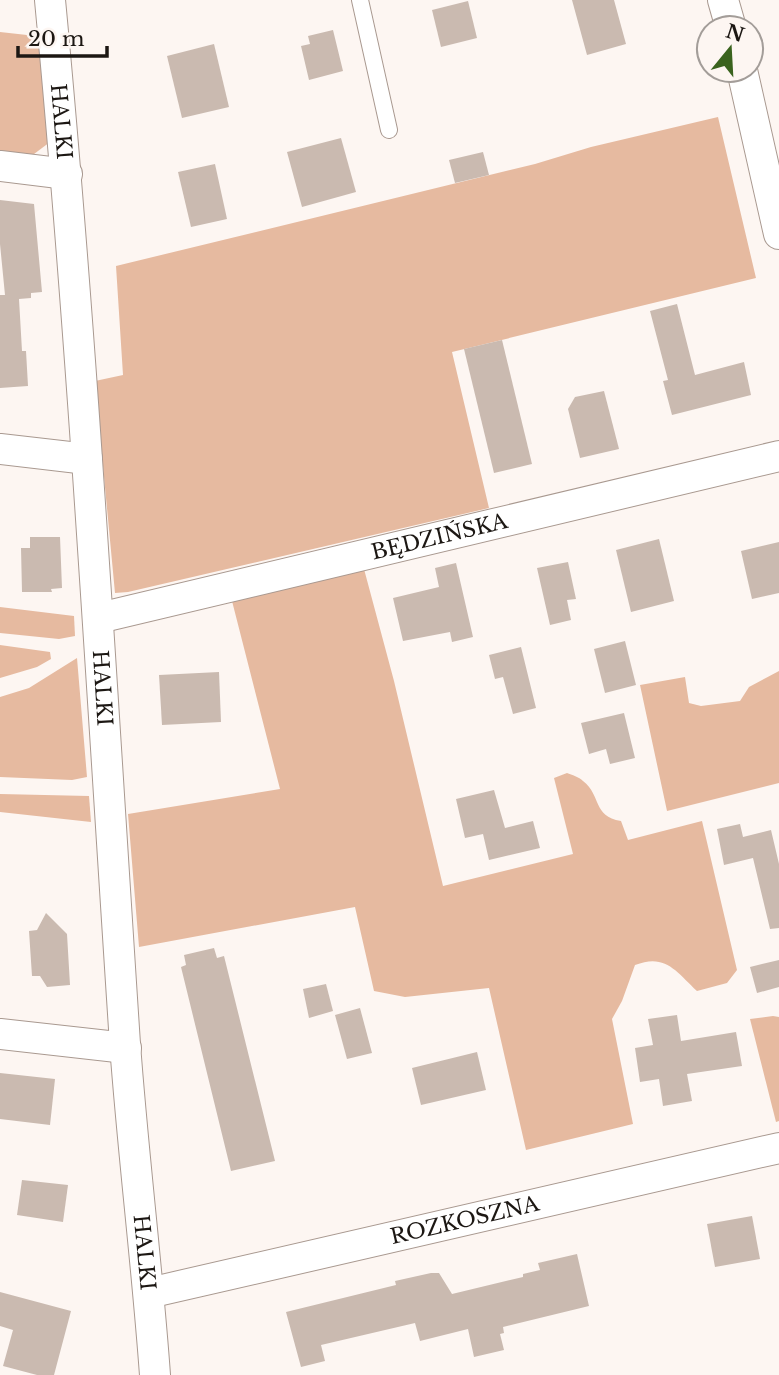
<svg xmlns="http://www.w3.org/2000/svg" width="779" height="1375" viewBox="0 0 779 1375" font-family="'Libre Baskerville',serif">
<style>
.green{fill:#e6baa0}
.building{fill:#cabab0}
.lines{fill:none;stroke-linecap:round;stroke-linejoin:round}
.lane-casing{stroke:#a99990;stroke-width:18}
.street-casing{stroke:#a99990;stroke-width:32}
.lane{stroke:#fff;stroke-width:16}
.street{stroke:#fff;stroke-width:30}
.labels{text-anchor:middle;stroke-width:5;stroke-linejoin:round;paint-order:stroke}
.street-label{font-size:21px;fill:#1c1713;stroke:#fdf6f2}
</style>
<rect width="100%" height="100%" fill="#fdf6f2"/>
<g class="green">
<polygon points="0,32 45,37 54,139 30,157 0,153"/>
<polygon points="718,117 756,278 452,352 489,508 128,592 115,593 95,381 123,375 116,266 535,164 591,147"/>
<path d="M364,569l30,112 49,205 130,-32 -19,-76 13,-5c5,2 12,4 16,8 19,15 9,35 38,40l7,19 74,-19 35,149 -10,13 -30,8c-21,-20 -32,-38 -62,-26l-13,36 -10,18 21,105 -107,26 -37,-162 -84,9 -31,-6 -19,-84 -216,40 -11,-133 152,-25 -48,-188z"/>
<polygon points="0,607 74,616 75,636 59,639 0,633"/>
<polygon points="0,645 50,652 51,659 37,667 0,678"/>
<polygon points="77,658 87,777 72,780 0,777 0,697 29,688"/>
<polygon points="779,671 779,783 667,811 640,685 685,677 689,703 701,706 740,701 749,687"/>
<polygon points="0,794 89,796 91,822 0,812"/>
<polygon points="773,1016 779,1017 779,1121 776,1122 750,1019"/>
</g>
<g class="building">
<polygon points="572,0 614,0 626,44 587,55"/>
<polygon points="468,1 477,38 441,47 432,10"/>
<polygon points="333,30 343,71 309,80 301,46 310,44 308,36"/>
<polygon points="214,44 229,107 182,118 167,56"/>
<polygon points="341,138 356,192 302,207 287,152"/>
<polygon points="483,152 489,175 455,183 449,160"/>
<polygon points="215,164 227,219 191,227 178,172"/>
<polygon points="0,200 34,204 42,292 31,293 31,298 19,299 22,351 26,351 28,386 0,388 0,295 5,295 0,244"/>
<polygon points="677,304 695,375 744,362 751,395 672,415 663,381 668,380 650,311"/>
<polygon points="502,340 532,464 494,473 464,349"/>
<polygon points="604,391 619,449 580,458 568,409 575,397"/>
<polygon points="30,537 60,537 62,588 51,589 52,592 22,592 21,548 30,548"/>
<polygon points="659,539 674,601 631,612 616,550"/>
<polygon points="779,542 779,593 752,599 741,551"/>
<polygon points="568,562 576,599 567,600 571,620 550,625 537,568"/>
<polygon points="456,563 473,637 452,642 450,632 403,641 393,598 439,587 435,568"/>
<polygon points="625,641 636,685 605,693 594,649"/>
<polygon points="521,647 536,708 513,714 503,677 495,679 489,655"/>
<polygon points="219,672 221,722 162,725 159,675"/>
<polygon points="624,713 635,758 610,764 606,749 589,754 581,723"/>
<polygon points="494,790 505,828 533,821 540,848 489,860 483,834 465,838 456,799"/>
<polygon points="740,824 743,837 771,830 779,864 779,928 770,929 753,858 724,865 717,829"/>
<polygon points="46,913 67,934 70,985 47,987 40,976 32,976 29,931 37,930"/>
<polygon points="214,948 217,958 224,956 275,1161 231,1171 181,967 186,965 184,955"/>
<polygon points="779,960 779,987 757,993 750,967"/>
<polygon points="326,984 333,1011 309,1018 303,989"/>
<polygon points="360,1008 372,1053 347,1059 335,1015"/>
<polygon points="677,1015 681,1041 736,1032 742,1066 687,1074 692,1101 663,1106 659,1079 640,1082 635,1048 653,1045 648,1019"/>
<polygon points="477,1052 486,1090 421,1105 412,1068"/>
<polygon points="0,1073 55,1079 50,1125 0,1119"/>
<polygon points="22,1180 68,1185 63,1222 17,1215"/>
<polygon points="752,1216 760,1259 715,1267 707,1224"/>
<polygon points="577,1254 589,1306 503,1327 504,1333 500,1334 504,1350 474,1357 468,1329 420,1341 415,1323 321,1345 325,1361 301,1367 286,1312 396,1285 395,1281 431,1273 439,1273 452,1294 523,1277 523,1274 540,1270 538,1263"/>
<polygon points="0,1292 71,1311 54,1375 37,1375 3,1366 13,1330 0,1326"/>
</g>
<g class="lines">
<g class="lane-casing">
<polyline id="lane" points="360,0 389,130"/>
</g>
<g class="street-casing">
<g id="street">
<path id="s1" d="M50,0c33,347 52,696 75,1044 8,110 22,220 30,331"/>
<polyline points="723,0 731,28"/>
<polyline points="742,70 779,234"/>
<polyline points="0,166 67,174"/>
<polyline points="0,449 87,459"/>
<path id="s2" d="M99,618l680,-162"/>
<polyline points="0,1034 126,1048"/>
<path id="s3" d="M149,1293l630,-145"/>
</g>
</g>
<use href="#lane" class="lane"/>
<use href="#street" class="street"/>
</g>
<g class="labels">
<g class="street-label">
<text dy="7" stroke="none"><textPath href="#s1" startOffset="122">HALKI</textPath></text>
<text dy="7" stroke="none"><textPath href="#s2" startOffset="350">BĘDZIŃSKA</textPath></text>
<text dy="7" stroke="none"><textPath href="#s1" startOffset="690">HALKI</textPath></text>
<text dy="7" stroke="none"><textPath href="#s3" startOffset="324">ROZKOSZNA</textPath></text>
<text dy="7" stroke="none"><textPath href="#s1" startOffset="1256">HALKI</textPath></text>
</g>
</g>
<g transform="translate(730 49) rotate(18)"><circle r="33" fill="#fdf6f2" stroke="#a39d99" stroke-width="2"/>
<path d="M0-5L12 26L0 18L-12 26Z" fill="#3a631e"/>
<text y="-10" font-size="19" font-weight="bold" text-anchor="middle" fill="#1c1713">N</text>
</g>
<path d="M18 46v10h89v-10" fill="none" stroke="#1c1713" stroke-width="3.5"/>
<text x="28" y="46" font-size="21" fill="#1c1713" stroke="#fdf6f2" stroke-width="5" paint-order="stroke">20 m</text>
</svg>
